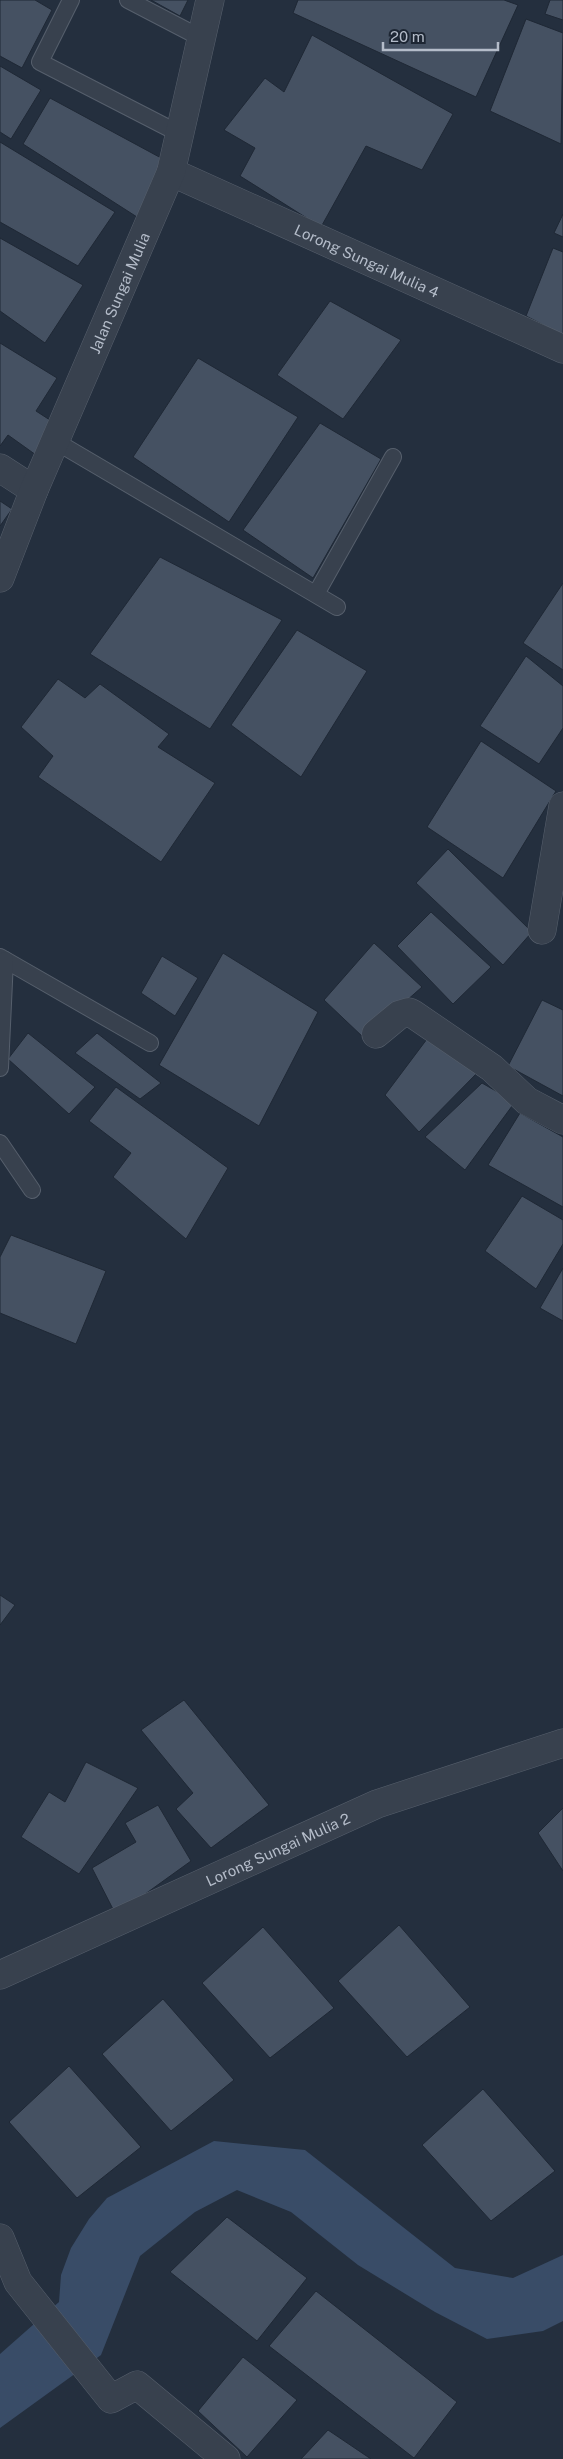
<svg xmlns="http://www.w3.org/2000/svg" width="563" height="2459" font-family="'Public Sans',sans-serif">
  <rect width="100%" height="100%" fill="#242f3e"/>
  <!-- water -->
  <polygon fill="#394c67" points="214,2141 305,2150 455,2268 513,2278 563,2255 563,2321 543,2331 487,2339 435,2312 358,2265 291,2212 237,2190 195,2212 140,2256 101,2355 0,2428 0,2354 59,2302 61,2275 71,2248 89,2219 107,2198"/>
  <!-- building -->
  <g fill="#455162" stroke="#1f2835">
    <polygon points="0,0 35,0 52,10 22,68 0,56"/>
    <polygon points="151,0 188,0 180,16"/>
    <polygon points="298,0 504,0 518,5 476,97 293,13"/>
    <polygon points="550,0 563,0 563,20 545,14"/>
    <polygon points="526,19 563,33 561,144 490,111"/>
    <polygon points="312,35 453,114 422,170 366,146 321,227 240,176 255,148 224,130 265,78 284,92"/>
    <polygon points="0,66 41,90 11,139 0,132"/>
    <polygon points="50,98 163,159 137,217 23,144"/>
    <polygon points="0,142 115,212 78,266 0,222"/>
    <polygon points="563,214 563,237 554,233"/>
    <polygon points="0,238 83,285 45,343 0,311"/>
    <polygon points="553,248 563,252 563,335 526,316"/>
    <polygon points="330,301 401,340 343,419 277,375"/>
    <polygon points="0,343 57,378 36,411 53,422 36,455 8,435 0,446"/>
    <polygon points="198,358 298,417 229,522 133,457"/>
    <polygon points="320,423 381,459 313,578 243,530"/>
    <polygon points="0,501 12,509 0,526"/>
    <polygon points="160,557 282,620 210,729 90,654"/>
    <polygon points="563,583 563,670 523,643"/>
    <polygon points="297,630 367,671 301,777 231,725"/>
    <polygon points="526,656 563,686 563,728 539,764 480,726"/>
    <polygon points="58,679 85,698 100,684 169,734 158,747 215,783 161,862 38,777 53,756 21,727"/>
    <polygon points="481,741 556,791 503,878 427,827"/>
    <polygon points="448,849 532,932 503,965 416,883"/>
    <polygon points="431,912 491,967 453,1004 397,946"/>
    <polygon points="374,943 422,987 364,1038 324,1000"/>
    <polygon points="223,953 318,1012 259,1126 159,1065"/>
    <polygon points="162,956 198,978 175,1016 141,993"/>
    <polygon points="542,1000 563,1010 563,1096 508,1066"/>
    <polygon points="28,1033 95,1087 69,1114 8,1059"/>
    <polygon points="97,1033 161,1083 140,1099 75,1053"/>
    <polygon points="430,1035 479,1071 419,1132 385,1095"/>
    <polygon points="482,1083 515,1102 465,1170 425,1137"/>
    <polygon points="116,1087 228,1168 186,1239 113,1177 131,1153 89,1121"/>
    <polygon points="520,1113 563,1137 563,1207 488,1165"/>
    <polygon points="522,1196 563,1220 563,1244 536,1289 485,1251"/>
    <polygon points="11,1235 106,1271 76,1344 0,1313 0,1257"/>
    <polygon points="563,1268 563,1321 540,1308"/>
    <polygon points="0,1595 15,1605 0,1625"/>
    <polygon points="184,1700 269,1805 211,1848 176,1809 193,1793 141,1730"/>
    <polygon points="86,1762 138,1788 79,1874 21,1837 49,1792 65,1802"/>
    <polygon points="158,1805 191,1861 116,1915 92,1868 136,1842 125,1823"/>
    <polygon points="563,1808 563,1871 538,1833"/>
    <polygon points="399,1925 470,2007 407,2057 338,1981"/>
    <polygon points="263,1927 334,2008 270,2058 202,1983"/>
    <polygon points="163,1999 234,2080 171,2131 102,2054"/>
    <polygon points="69,2066 141,2147 77,2198 9,2122"/>
    <polygon points="483,2089 555,2171 491,2221 422,2145"/>
    <polygon points="227,2217 307,2278 257,2341 170,2272"/>
    <polygon points="316,2291 457,2402 414,2458 269,2346"/>
    <polygon points="243,2357 297,2400 247,2457 198,2411"/>
    <polygon points="328,2430 371,2459 301,2459"/>
  </g>
  <g fill="none" stroke-linecap="round" stroke-linejoin="round">
    <defs>
      <g id="service">
        <polyline points="71,0 40,62 180,134"/>
        <polyline points="128,0 201,38"/>
        <polyline points="55,441 337,607"/>
        <polyline points="316,594 393,457"/>
        <polyline points="0,957 150,1043"/>
        <polyline points="0,1068 5,960"/>
        <polyline points="0,1143 32,1190"/>
      </g>
      <g id="minor">
        <path id="s1" d="M171 172 563 349"/>
        <polyline points="0,468 34,490"/>
        <path id="s2" d="M0 578 34 490 171 172 210 0"/>
        <polyline points="542,930 563,806"/>
        <polyline points="376,1034 399,1015 409,1012 413,1014 492,1068 527,1101 563,1120"/>
        <path id="s3" d="M0 1975 377 1804 563 1743"/>
        <polyline points="0,2238 18,2282 111,2399 137,2385 226,2459"/>
      </g>
    </defs>
    <!-- service casing -->
    <use href="#service" stroke="#565f6c" stroke-width="18"/>
    <!-- minor casing -->
    <use href="#minor" stroke="#565f6c" stroke-width="29"/>
    <!-- service -->
    <use href="#service" stroke="#38414e" stroke-width="16"/>
    <!-- minor -->
    <use href="#minor" stroke="#38414e" stroke-width="28"/>
  </g>
  <g text-anchor="middle" dominant-baseline="central" stroke-width="4" stroke-linejoin="round" paint-order="stroke">
    <!-- street labels -->
    <g font-size="15" fill="#b4bcc9" stroke="#1d2633">
      <text stroke="none"><textPath href="#s1" startOffset="215">Lorong Sungai Mulia 4</textPath></text>
      <text stroke="none"><textPath href="#s2" startOffset="309">Jalan Sungai Mulia</textPath></text>
      <text stroke="none"><textPath href="#s3" startOffset="305">Lorong Sungai Mulia 2</textPath></text>
    </g>
  </g>
  <!-- scale -->
  <path d="M383 42v8h115v-8" fill="none" stroke="#b4bcc9" stroke-width="2.5"/>
  <text x="390" y="42" font-size="15" fill="#b4bcc9" stroke="#1d2633" stroke-width="4" paint-order="stroke">20 m</text>
</svg>
